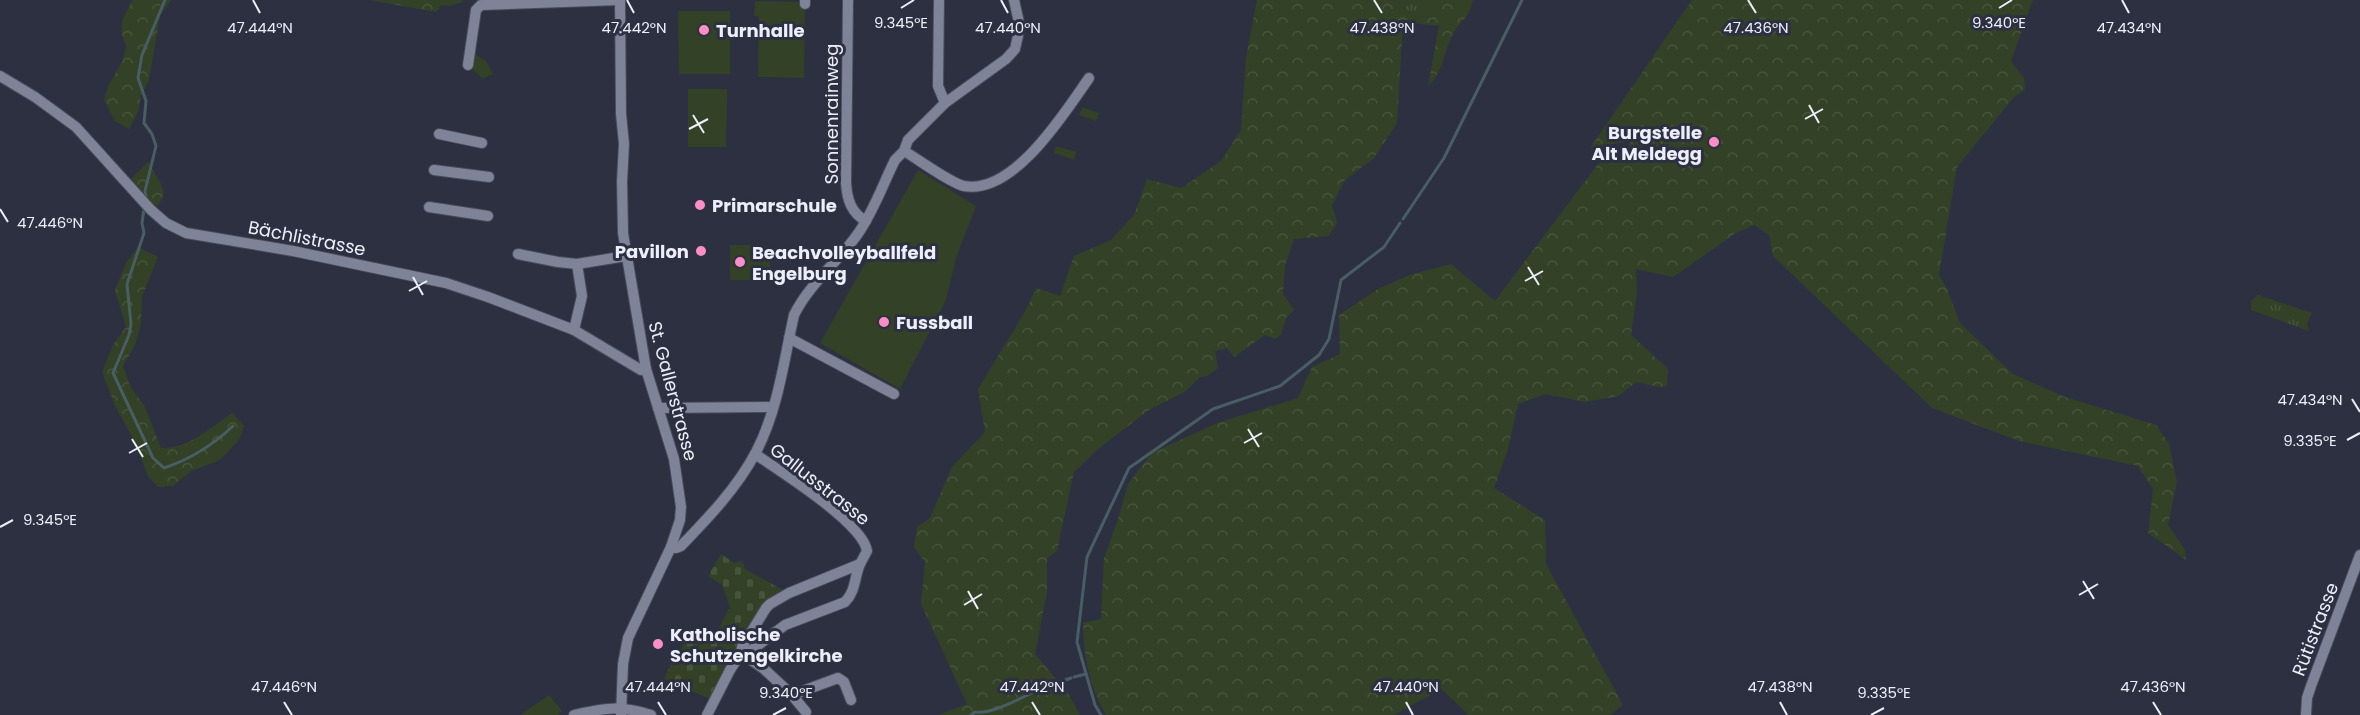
<svg xmlns="http://www.w3.org/2000/svg" width="2360" height="715" font-family="Poppins,sans-serif">
  <defs>
    <pattern id="grass-tufts" width="24" height="20" patternUnits="userSpaceOnUse" patternTransform="scale(1.5)"><rect width="24" height="20" fill="#334126"/><path d="M3 7l-1-3M5 7V3M7 7l1-3M15 17l-1-3M17 17v-4M19 17l1-3" fill="none" stroke="#47543c"/></pattern>
    <pattern id="forest-crowns" width="20" height="18" patternUnits="userSpaceOnUse" patternTransform="scale(1.5)"><rect width="20" height="18" fill="#334126"/><path d="M2 6a3 3 0 1 1 6 0M12 15a3 3 0 1 1 6 0" fill="none" stroke="#47543c"/></pattern>
    <pattern id="cemetery-stones" width="16" height="16" patternUnits="userSpaceOnUse" patternTransform="scale(1.5)"><rect width="16" height="16" fill="#334126"/><path d="M2 7V4a2 2 0 0 1 4 0v3zM10 15v-3a2 2 0 0 1 4 0v3z" fill="#47543c"/></pattern>
  </defs>
  <rect width="100%" height="100%" fill="#2d3041"/>
  <!-- grass -->
  <g fill="url(#grass-tufts)">
    <polygon points="1395,0 1446,0 1433,18 1414,17"/>
    <polygon points="2258,295 2312,313 2307,324 2309,331 2251,310 2251,301"/>
  </g>
  <!-- forest -->
  <g fill="url(#forest-crowns)">
    <polygon points="132,0 171,0 160,16 149,80 141,96 138,112 129,129 115,121 104,100 108,86 123,60 126,46 122,34 122,21"/>
    <polygon points="369,0 462,0 463,2 449,6 441,5 436,12"/>
    <path d="M1257 0H1395L1414 17 1432 18 1446 0H1473C1468 22 1460 19 1452 36 1443 53 1443 73 1428 86L1439 26 1403 22 1397 123 1374 158 1345 180 1332 205 1337 223 1329 236 1294 239 1285 266 1283 294 1294 310 1286 318 1281 335 1275 339 1265 335 1234 357 1227 348 1215 351 1218 368 1207 376 1200 377 1186 391 1149 410 1098 449 1074 472 1057 551 1047 558V592L1035 654 1068 693 1080 715H939L967 704 921 604 925 562 914 547 917 527 930 518 952 467 985 432 978 389 1026 310 1036 288 1060 296 1074 256 1111 240 1134 215 1147 179 1181 188 1221 161 1241 130 1246 57Z"/>
    <path d="M1692 0H2033L2011 61 2024 78 2025 90 2014 97 1957 167 1939 275 1947 289 1960 323 2013 374 2065 397 2156 425 2169 444 2177 482 2168 525 2185 550 2186 560 2148 533 2153 489 2138 466 2019 441 1932 408 1773 256 1769 235 1754 225 1736 233 1673 277 1636 269 1637 293 1631 335 1668 369 1667 386 1658 387 1636 382 1619 396 1585 402 1546 394 1518 404 1508 449 1494 488 1545 520 1546 564 1623 705 1610 715H1469L1441 689 1394 715H1106C1089 684 1084 658 1083 623L1101 619 1104 558 1118 519 1128 484 1152 453 1217 423 1298 398 1312 367 1340 354 1339 315 1378 289 1409 275 1451 264 1495 301 1598 164 1627 155 1630 141 1590 148Z"/>
    <polygon points="148,162 161,184 164,195 156,208 131,179"/>
    <path d="M138 247 158 257 142 296 141 323 135 345 123 366 130 386 145 407 161 448C188 449 210 428 232 413L244 426 239 440 220 460 191 471 173 486 158 487 148 476 134 440 115 406 102 372 113 345 126 327 115 290 126 263Z"/>
  </g>
  <!-- cemetery -->
  <polygon fill="url(#cemetery-stones)" points="721,554 734,563 740,561 744,564 745,569 788,593 769,609 712,700 664,679 675,655 677,655 687,638 683,635 687,627 712,641 730,607 722,585 708,576"/>
  <!-- park -->
  <g fill="#334126">
    <polygon points="755,1 805,2 804,78 758,77 759,16 754,16"/>
    <polygon points="678,11 730,11 730,74 679,74"/>
    <polygon points="475,54 486,61 493,74 483,79 471,68 474,64 473,58"/>
    <polygon points="688,89 727,89 726,147 688,147"/>
    <polygon points="1082,107 1099,113 1096,121 1079,115"/>
    <polygon points="1056,146 1076,152 1074,160 1054,153"/>
    <polygon points="918,170 976,206 956,258 946,300 900,389 820,343"/>
    <polygon points="730,245 751,245 751,258 752,246 770,246 770,280 730,280"/>
    <polygon points="549,695 562,711 557,715 520,715"/>
  </g>
  <g fill="none" stroke-linecap="round" stroke-linejoin="round">
    <!-- stream -->
    <g stroke="#475e64" stroke-width="3">
      <polyline points="146,198 145,191 156,146 152,134 144,123 146,101 138,78 142,55 165,0"/>
      <path d="M144 209 142 223 144 233 127 284 131 324 129 335 113 373 153 458 164 468C191 459 212 446 233 426"/>
      <polyline points="1403,219 1444,158 1522,0"/>
      <polyline points="1074,677 1086,674"/>
      <path d="M971 715 975 712C992 715 1024 696 1040 689 1050 684 1061 682 1071 678"/>
      <polyline points="1101,715 1095,705 1077,642 1087,557 1129,468 1213,409 1280,386 1319,355 1329,339 1341,280 1384,247 1400,223"/>
    </g>
    <defs>
      <g id="minor">
        <polyline points="620,0 621,114 624,144 622,181 623,233 646,369 674,459 681,507 680,520 671,547 628,638 623,664 621,715"/>
        <polyline points="805,0 805,4"/>
        <path d="M848 0 846 183C847 199 851 213 866 221"/>
        <polyline points="939,0 938,86 945,103"/>
        <polyline points="468,65 476,10 481,5 619,0"/>
        <polyline points="0,76 35,97 76,127 151,210 166,223 186,233 293,251 446,283 488,297 574,330 641,370 646,369"/>
        <polyline points="439,134 482,143"/>
        <path d="M904 151C918 159 950 183 964 186 1014 195 1065 112 1089 78"/>
        <polyline points="434,170 489,177"/>
        <polyline points="429,207 488,216"/>
        <polyline points="518,254 558,262 577,264 626,256"/>
        <polyline points="574,330 582,296 577,264"/>
        <polyline points="789,338 894,394"/>
        <polyline points="658,408 772,407"/>
        <path d="M671 547 676 548 681 546C709 517 737 488 756 452 778 410 784 360 794 315 810 283 837 263 857 235 873 213 883 184 895 160L904 151 908 140 945 103 1006 59 1015 49 1020 27 1014 0"/>
        <path d="M741 653 749 652 785 625 845 602C856 591 854 578 860 564"/>
        <polyline points="741,653 764,669 792,695 838,678 844,682 851,700"/>
        <polyline points="792,695 806,712"/>
        <path d="M574 715C604 708 620 705 651 715"/>
        <path d="M707 715 730 670 741 653 742 647 766 608 770 604 789 593 860 564 867 551C863 523 780 471 755 454"/>
        <polyline points="2306,715 2307,698 2311,686 2360,555"/>
      </g>
    </defs>
    <!-- minor casing -->
    <use href="#minor" stroke="#494b5a" stroke-width="12"/>
    <!-- minor -->
    <use href="#minor" stroke="#7f8397" stroke-width="10"/>
  </g>
  <!-- ticks -->
  <path fill="none" stroke="#eceefa" stroke-width="2" d="M253 0 260 13M627 0 634 13M1001 0 1008 13M1374 0 1382 13M1748 0 1756 13M2122 0 2129 13M901 8 914 0M1999 8 2012 0M1809 105 1819 123M693 115 704 133M1805 119 1823 109M689 129 708 119M0 209 8 222M1528 267 1539 285M413 277 423 295M1525 281 1543 271M409 291 427 281M2352 399 2360 412M1248 429 1259 447M132 439 143 457M2347 440 2360 433M1244 443 1262 433M129 453 147 443M0 527 13 520M2083 581 2094 599M968 591 978 609M2079 595 2098 584M964 605 982 594M284 702 292 715M658 702 666 715M1032 702 1040 715M1406 702 1413 715M1780 702 1787 715M2153 702 2161 715M773 715 786 708M1871 715 1884 708"/>
  <!-- markers -->
  <g fill="#fa8fc7" stroke="#2d3041" stroke-width="2">
    <circle cx="704" cy="30" r="6"/>
    <circle cx="1714" cy="142" r="6"/>
    <circle cx="700" cy="205" r="6"/>
    <circle cx="701" cy="251" r="6"/>
    <circle cx="740" cy="262" r="6"/>
    <circle cx="884" cy="322" r="6"/>
    <circle cx="658" cy="644" r="6"/>
  </g>
  <g text-anchor="middle" dominant-baseline="central" stroke-width="6" stroke-linejoin="round" paint-order="stroke">
    <!-- poi labels -->
    <g font-size="18" font-weight="bold" fill="#eceefa" stroke="#2d3041" text-anchor="start">
      <text x="716" y="30">Turnhalle</text>
      <text x="1702" y="132" text-anchor="end">Burgstelle<tspan x="1702" dy="21">Alt Meldegg</tspan></text>
      <text x="712" y="205">Primarschule</text>
      <text x="689" y="251" text-anchor="end">Pavillon</text>
      <text x="752" y="252">Beachvolleyballfeld<tspan x="752" dy="21">Engelburg</tspan></text>
      <text x="896" y="322">Fussball</text>
      <text x="670" y="634">Katholische<tspan x="670" dy="21">Schutzengelkirche</tspan></text>
    </g>
    <!-- street labels -->
    <g font-size="18" fill="#eceefa" stroke="#2d3041">
      <text transform="translate(831 114) rotate(-90)">Sonnenrainweg</text>
      <text transform="translate(307 238) rotate(11)">Bächlistrasse</text>
      <text transform="translate(673 391) rotate(75)">St. Gallerstrasse</text>
      <text transform="translate(820 484) rotate(38)">Gallusstrasse</text>
      <text transform="translate(2315 629) rotate(-69)">Rütistrasse</text>
    </g>
  </g>
  <g font-size="15" text-anchor="middle" fill="#eceefa" stroke="#2d3041" stroke-width="6" stroke-linejoin="round" paint-order="stroke">
    <text x="901" y="28">9.345°E</text>
    <text x="1999" y="28">9.340°E</text>
    <text x="260" y="33">47.444°N</text>
    <text x="634" y="33">47.442°N</text>
    <text x="1008" y="33">47.440°N</text>
    <text x="1382" y="33">47.438°N</text>
    <text x="1756" y="33">47.436°N</text>
    <text x="2129" y="33">47.434°N</text>
    <text x="50" y="228">47.446°N</text>
    <text x="2310" y="405">47.434°N</text>
    <text x="2310" y="446">9.335°E</text>
    <text x="50" y="525">9.345°E</text>
    <text x="284" y="692">47.446°N</text>
    <text x="658" y="692">47.444°N</text>
    <text x="1032" y="692">47.442°N</text>
    <text x="1406" y="692">47.440°N</text>
    <text x="1780" y="692">47.438°N</text>
    <text x="2153" y="692">47.436°N</text>
    <text x="786" y="698">9.340°E</text>
    <text x="1884" y="698">9.335°E</text>
  </g>
</svg>
